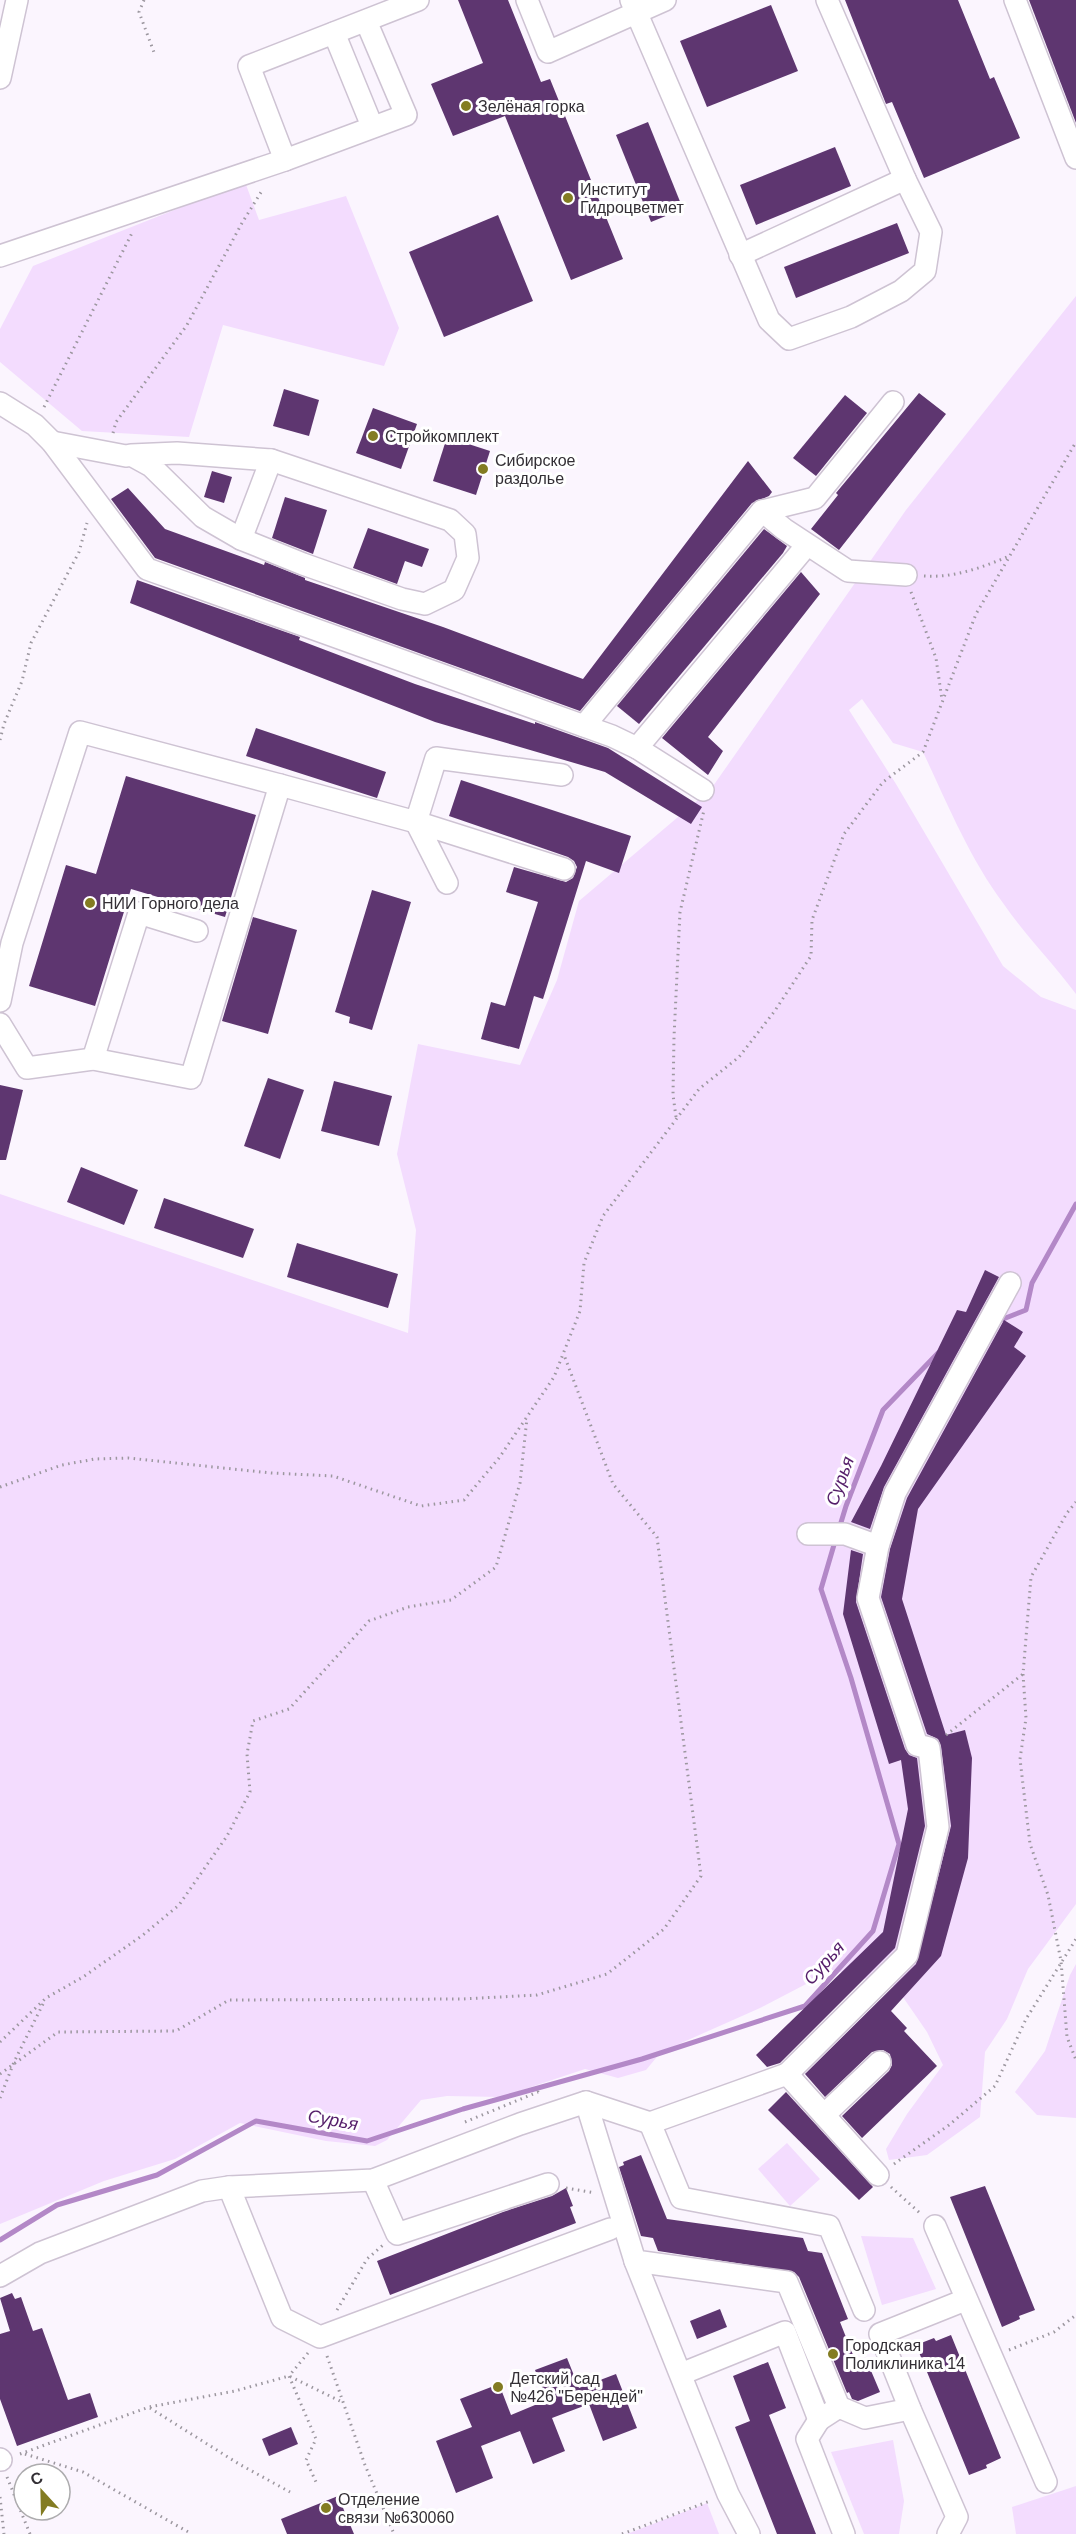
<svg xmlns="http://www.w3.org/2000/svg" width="1076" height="2534" font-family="Arial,sans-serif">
  <rect width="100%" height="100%" fill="#fbf5fe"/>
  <!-- green -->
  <g fill="#f3dcfe">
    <polygon points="245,182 259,220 346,196 399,328 384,366 223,325 189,437 82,431 0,362 0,329 33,266"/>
    <path d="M1076 296V994C1053 963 1025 935 1003 903 969 857 947 803 923 752L893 743 862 699 849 710 896 784 1003 966 1041 997 1076 1010V1904L1028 1969 1007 2019 985 2052 980 2117 927 2155 889 2160 886 2149 907 2114 943 2065 927 2032 896 1987 833 1970 760 2008 661 2052 646 2070 618 2078 585 2069 501 2097 447 2096 421 2100 387 2140 375 2146 326 2141 240 2123 175 2159 104 2181 0 2224V1194L408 1333 416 1230 397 1154 418 1044 520 1065 557 980 579 901 711 789 906 510Z"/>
    <polygon points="1076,1964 1076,2118 1037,2115 1015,2092 1045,2051 1070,1975"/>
    <polygon points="787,2143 820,2179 790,2206 758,2169"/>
    <polygon points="861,2236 913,2238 936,2289 882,2305"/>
    <polygon points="893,2440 904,2501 899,2534 864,2534 831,2452"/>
    <polygon points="1076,2486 1076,2534 1016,2534 1012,2507"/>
    <polygon points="707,2503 719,2534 627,2534"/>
  </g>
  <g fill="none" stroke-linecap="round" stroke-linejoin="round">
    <!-- stream -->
    <g stroke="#b388c7" stroke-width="5">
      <polyline points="998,1321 1026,1310 1032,1283 1076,1204"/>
      <polyline points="839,1529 846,1506 883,1410 938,1353"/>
      <polyline points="0,2240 57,2205 157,2175 256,2121 367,2141 463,2109 642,2059 805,2006 873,1931 899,1844 851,1678 821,1589 836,1538"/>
    </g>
  </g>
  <!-- building -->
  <g fill="#5e3670">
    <polygon points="458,0 508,0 541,82 550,79 623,259 571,280 505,116 453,136 431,84 483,63"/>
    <polygon points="845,0 958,0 990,79 994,77 1020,138 924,178 892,102 886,104"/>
    <polygon points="1029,0 1076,0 1076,123"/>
    <polygon points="771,5 798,71 707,107 680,41"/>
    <polygon points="648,122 683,209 651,222 616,135"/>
    <polygon points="835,147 851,186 756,225 740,185"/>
    <polygon points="498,215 533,301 444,337 409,252"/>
    <polygon points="897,223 909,253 796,298 784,267"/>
    <polygon points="284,389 319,400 309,436 273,426"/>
    <polygon points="919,393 946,414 839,550 811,529 838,495 836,493"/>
    <polygon points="845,395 867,413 816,476 793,458"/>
    <polygon points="373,408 417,424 401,469 356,453"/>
    <polygon points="447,437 490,451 476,495 433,481"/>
    <polygon points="748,461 772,492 769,496 752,503 580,711 155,558 111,499 128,488 165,529 264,565 265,562 305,578 305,580 443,627 583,679"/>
    <polygon points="212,471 232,477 224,503 204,497"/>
    <polygon points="285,497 327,510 313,554 272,538"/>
    <polygon points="368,528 429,549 422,567 405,561 397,584 353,568"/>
    <polygon points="764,529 787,546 783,553 639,724 617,706"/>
    <polygon points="801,572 820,594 708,737 723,751 708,775 662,738"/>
    <polygon points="137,580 300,637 299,640 415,684 535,724 535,722 608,748 702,807 691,824 605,772 435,722 130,603"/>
    <polygon points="256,728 386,772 377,798 246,756"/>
    <polygon points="126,776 256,815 225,917 131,889 95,1006 29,986 66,865 96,874"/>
    <polygon points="461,780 631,836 619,873 586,861 543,999 534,996 519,1049 481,1039 491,1002 505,1006 538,902 506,892 514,867 566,882 573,878 577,867 574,861 568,857 449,816"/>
    <polygon points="372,890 411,902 372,1030 349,1023 350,1017 335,1012"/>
    <polygon points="253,917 297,930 268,1034 222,1021"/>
    <polygon points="268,1078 304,1090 280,1159 244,1146"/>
    <polygon points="334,1081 392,1096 379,1146 321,1131"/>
    <polygon points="0,1085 23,1090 6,1160 0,1160"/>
    <polygon points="81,1167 138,1190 124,1225 67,1202"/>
    <polygon points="164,1198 254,1229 243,1258 154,1228"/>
    <polygon points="297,1243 398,1274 388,1308 287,1277"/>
    <polygon points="985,1270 999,1277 884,1487 870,1529 851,1522 881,1466 957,1310 966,1312"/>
    <polygon points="1004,1320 1023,1332 1014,1347 1026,1356 918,1509 902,1599 946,1735 965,1730 972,1758 968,1858 941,1956 891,2011 907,2028 904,2031 937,2066 862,2138 842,2116 889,2071 892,2065 890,2054 883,2050 872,2052 825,2097 805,2074 916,1964 951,1826 941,1746 938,1739 927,1734 881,1597 890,1549 907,1498"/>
    <polygon points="851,1550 863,1554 856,1602 905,1749 909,1755 917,1758 925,1826 895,1948 780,2063 767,2067 756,2055 883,1932 908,1809 901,1760 889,1764 843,1614"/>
    <polygon points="786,2092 873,2187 859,2200 768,2110"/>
    <polygon points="641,2155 667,2219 803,2238 808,2251 822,2253 848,2319 840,2322 859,2370 869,2366 880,2392 858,2401 852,2399 849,2392 847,2393 799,2277 794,2272 658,2251 653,2238 641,2236 619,2167 624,2165 623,2162"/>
    <polygon points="985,2186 1035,2310 1019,2316 1020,2319 1002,2327 950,2197"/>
    <polygon points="566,2188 573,2206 570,2207 576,2223 390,2295 377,2261 503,2212 552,2196"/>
    <polygon points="12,2293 15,2299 21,2297 33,2331 42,2328 68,2400 90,2393 98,2417 17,2446 0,2399 0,2334 10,2331 0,2298"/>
    <polygon points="720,2309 727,2327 697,2339 690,2321"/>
    <polygon points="951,2335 1001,2458 986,2465 987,2468 969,2475 916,2345 934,2338 936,2341"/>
    <polygon points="567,2358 579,2388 616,2374 637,2428 603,2441 589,2404 552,2418 565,2451 533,2464 520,2431 481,2446 493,2478 456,2493 436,2441 472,2427 460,2399 499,2384 511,2415 547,2400 535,2370"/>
    <polygon points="768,2362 786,2408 769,2415 816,2534 777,2534 735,2427 750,2421 733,2376"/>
    <polygon points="291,2427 298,2444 269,2456 262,2439"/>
    <polygon points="338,2496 354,2534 287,2534 281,2519"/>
  </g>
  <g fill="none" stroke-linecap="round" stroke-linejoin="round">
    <defs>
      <g id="minor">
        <polyline points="527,0 548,52 665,0"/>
        <polyline points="631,0 769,320 789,339 851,317 901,291 925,271 931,232 905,179 827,0"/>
        <polyline points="1015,0 1076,158"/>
        <polyline points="334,33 372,126"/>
        <polyline points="0,78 17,0"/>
        <polyline points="285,160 406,115 366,21"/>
        <polyline points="740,255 905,179"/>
        <polyline points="0,256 285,160 249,66 418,0"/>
        <polyline points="0,403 35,425 52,442 147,569 612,736 637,748 807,545"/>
        <polyline points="52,442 126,456 131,455 177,453 271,460 450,520 465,534 468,558 454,590 425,604 402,599 303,564 241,539 203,517 151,466 131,455"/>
        <polyline points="762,511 784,529 848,571 906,575"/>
        <polyline points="241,539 271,460"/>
        <polyline points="584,726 762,511 815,498 893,402"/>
        <polyline points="637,748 703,790"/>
        <polyline points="280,785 416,822 436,758 562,775"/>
        <polyline points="447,883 416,822 564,869"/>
        <polyline points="0,1001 12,943 80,732 280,785 191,1078 93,1059 27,1068 0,1024"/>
        <polyline points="93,1059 139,913 197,931"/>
        <polyline points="808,1534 845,1534 878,1546"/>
        <polyline points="787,2074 907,1955 938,1827 929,1748 917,1745 868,1598 878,1546 895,1493 1010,1283"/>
        <polyline points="586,2102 635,2261 787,2282 839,2407 865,2418 910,2409"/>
        <polyline points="824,2115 880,2062"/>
        <polyline points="650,2123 681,2198 829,2226 864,2310"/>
        <polyline points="373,2180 397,2234 548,2184"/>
        <polyline points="229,2187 282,2318 320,2337 610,2229"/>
        <polyline points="935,2226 1046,2482"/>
        <polyline points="635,2261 728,2494 749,2534"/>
        <polyline points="0,2276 40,2253 202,2191 229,2187 373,2180 520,2124 586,2102 650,2123 787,2074 878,2175"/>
        <polyline points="681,2374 785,2332 819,2420 839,2407"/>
        <polyline points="819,2420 807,2439 844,2534"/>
        <polyline points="0,2459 1,2460"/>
        <polyline points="948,2534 957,2517 910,2409 880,2334 965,2300"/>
      </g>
    </defs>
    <!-- minor casing -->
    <use href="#minor" stroke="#cec3d3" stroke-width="24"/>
    <!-- path -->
    <g stroke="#9c979f" stroke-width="3" stroke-dasharray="1.5 4.5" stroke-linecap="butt">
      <polyline points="144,0 139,12 155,55"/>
      <polyline points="44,407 132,233"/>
      <polyline points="113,433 116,422 187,325 242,223 263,189"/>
      <path d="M924 576C953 578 981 568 1007 557"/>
      <polyline points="911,592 936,658 942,700"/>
      <polyline points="0,740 4,724 22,681 31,643 79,552 87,523"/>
      <polyline points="676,1117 673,1095 674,1037 680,912 704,810"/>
      <polyline points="0,1487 62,1465 95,1459 128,1458 271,1473 333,1476 421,1506 464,1500 499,1458 554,1377 580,1311 584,1263 603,1216 699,1089 739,1057 774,1012 811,956 812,920 844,834 883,782 923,752 976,614 1076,442"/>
      <polyline points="1023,1674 1026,1718 1020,1759 1030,1844 1048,1895 1061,1961 1067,2037 1076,2060"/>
      <polyline points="946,1735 1023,1674 1031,1577 1067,1513 1076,1502"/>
      <polyline points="0,2042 46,1998 83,1977 143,1935 179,1905 227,1836 250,1792 247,1754 253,1721 289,1709 369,1621 408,1607 451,1600 496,1567 520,1483 527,1418"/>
      <polyline points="0,2074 58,2032 176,2031 229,2000 462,1999 537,1995 607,1974 664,1929 701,1876 657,1537 613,1484 564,1355"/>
      <polyline points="0,2098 14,2062 44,2002"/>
      <polyline points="465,2122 538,2092 541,2096"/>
      <polyline points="894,2164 949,2125 995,2086 1026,2019 1076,1939"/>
      <polyline points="891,2187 920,2213"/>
      <polyline points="566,2188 595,2193"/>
      <polyline points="337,2310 367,2259 383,2245"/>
      <polyline points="1009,2350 1054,2332 1076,2315"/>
      <polyline points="308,2353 289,2376 316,2439 306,2460 316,2482"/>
      <polyline points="327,2356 365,2465 394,2534"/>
      <polyline points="150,2408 239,2464 290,2492"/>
      <polyline points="20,2454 149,2407 235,2391 289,2376 342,2402"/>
      <polyline points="25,2454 83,2472 190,2533"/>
      <polyline points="7,2477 30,2534"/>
      <polyline points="0,2497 4,2534"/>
      <polyline points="622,2534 710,2501"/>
    </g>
    <!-- minor -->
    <use href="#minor" stroke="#fff" stroke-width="21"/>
  </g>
  <!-- markers -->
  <g fill="#837c22" stroke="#fff" stroke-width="2">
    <circle cx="466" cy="106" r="6"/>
    <circle cx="568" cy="198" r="6"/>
    <circle cx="373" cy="436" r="6"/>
    <circle cx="483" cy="469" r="6"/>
    <circle cx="90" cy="903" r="6"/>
    <circle cx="833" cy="2354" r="6"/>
    <circle cx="498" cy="2387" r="6"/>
    <circle cx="326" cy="2508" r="6"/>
  </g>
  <g text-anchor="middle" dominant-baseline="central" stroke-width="6" stroke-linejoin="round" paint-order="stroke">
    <!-- poi labels -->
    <g font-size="16" fill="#332f35" stroke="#fff" text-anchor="start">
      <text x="478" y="106">Зелёная горка</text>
      <text x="580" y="189">Институт<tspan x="580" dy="18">Гидроцветмет</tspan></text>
      <text x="385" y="436">Стройкомплект</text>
      <text x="495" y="460">Сибирское<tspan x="495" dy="18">раздолье</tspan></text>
      <text x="102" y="903">НИИ Горного дела</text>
      <text x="845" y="2345">Городская<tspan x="845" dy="18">Поликлиника 14</tspan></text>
      <text x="510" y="2378">Детский сад<tspan x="510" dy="18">№426 "Берендей"</tspan></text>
      <text x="338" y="2499">Отделение<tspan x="338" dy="18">связи №630060</tspan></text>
    </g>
    <!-- water labels -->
    <g font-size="18" font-style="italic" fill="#551e6a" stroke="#fff">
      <text transform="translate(840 1481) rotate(-70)">Сурья</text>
      <text transform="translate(824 1963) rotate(-48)">Сурья</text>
      <text transform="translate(333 2120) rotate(10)">Сурья</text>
    </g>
  </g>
  <!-- north arrow -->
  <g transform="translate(42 2492) rotate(338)"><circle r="28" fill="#ffffff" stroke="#adacae" stroke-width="1.5"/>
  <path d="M0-4.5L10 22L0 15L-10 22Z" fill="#837c22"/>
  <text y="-9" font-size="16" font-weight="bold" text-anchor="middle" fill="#332f35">С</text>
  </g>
</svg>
